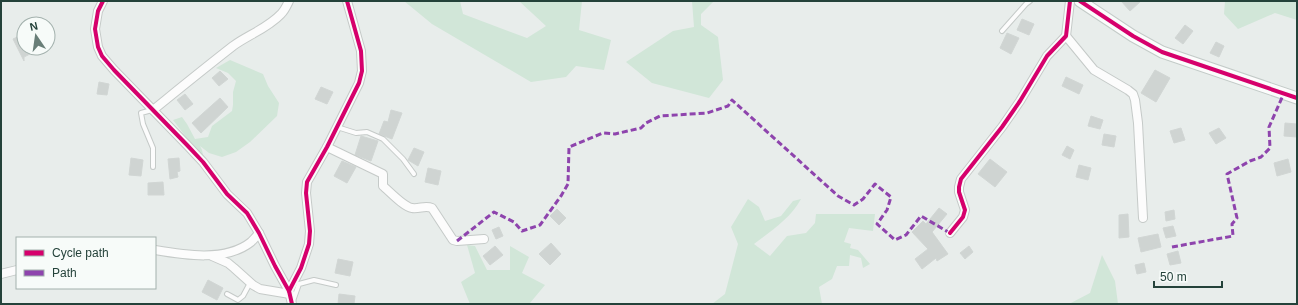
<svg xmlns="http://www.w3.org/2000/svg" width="1298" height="305" font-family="Arial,sans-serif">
  <rect width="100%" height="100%" fill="#e8edeb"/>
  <!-- green -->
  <g fill="#d1e6d8">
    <polygon points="404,1 460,1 463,14 527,38 546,26 519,1 582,1 579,30 611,40 604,70 576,66 566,77 531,82 432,24"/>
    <polygon points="692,1 714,1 701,14 701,25 718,37 723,80 709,98 652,83 626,62 673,31 694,27"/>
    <polygon points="1225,1 1297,1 1297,20 1275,13 1238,29 1224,14"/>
    <polygon points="230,60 263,74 268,86 279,103 277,116 250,142 236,152 222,157 209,153 200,146 202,150 203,155 196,150 173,120 182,117 187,124 195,139 208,137 212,126 232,111 233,105 233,92 236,81 228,73 216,68"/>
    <path d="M748 199 759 207 765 221 781 216 793 201 801 199C791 218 771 231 754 244L770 256 787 236 806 233 815 223 816 214H875L873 231 849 228 844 242 851 244 850 248 858 250 870 264 863 268 861 258 850 255 849 266H837L832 279 819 287 822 304H712L725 294 738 244 731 227Z"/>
    <polygon points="467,245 475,246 487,270 510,270 510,246 529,257 522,273 545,285 530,303 532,304 470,304 461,282 475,273"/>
    <polygon points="1102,255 1115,281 1118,304 1069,304 1090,293"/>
  </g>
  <!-- building -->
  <g fill="#cfd4d2" stroke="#d1d6d4">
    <polygon points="1121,1 1141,1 1130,11"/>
    <polygon points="1022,19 1034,24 1029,35 1017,30"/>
    <polygon points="1185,25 1193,31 1183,44 1175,38"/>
    <polygon points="1007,33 1019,38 1011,54 1000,48"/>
    <polygon points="24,34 24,48 42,48 24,57 24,61 13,39"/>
    <polygon points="1216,42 1224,46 1219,57 1210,53"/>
    <polygon points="1155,70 1170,78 1156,102 1141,93"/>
    <polygon points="220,71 228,79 219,86 212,78"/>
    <polygon points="1066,77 1083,85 1079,94 1062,86"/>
    <polygon points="99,82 109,84 107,95 97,94"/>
    <polygon points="321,87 333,92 327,104 315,99"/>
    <polygon points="185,94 193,104 185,110 177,100"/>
    <polygon points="220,98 228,107 201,133 192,123"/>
    <polygon points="391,110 402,113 392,139 379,134 384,121 388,122"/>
    <polygon points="1091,116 1103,120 1100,129 1088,126"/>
    <polygon points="1285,123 1297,124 1297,137 1284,136"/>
    <polygon points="1181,128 1185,140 1174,143 1170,131"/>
    <polygon points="1219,128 1226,138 1216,144 1209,133"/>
    <polygon points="1104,134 1116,136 1114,147 1102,145"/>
    <polygon points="361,136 378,141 371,161 355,155"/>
    <polygon points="1067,146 1074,150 1070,159 1062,155"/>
    <polygon points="414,148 424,152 418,166 408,160"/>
    <polygon points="131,158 143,160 141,176 129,175"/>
    <polygon points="179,158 180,171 177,172 178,177 170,179 168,159"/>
    <polygon points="990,159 1007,172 995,187 978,174"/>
    <polygon points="1288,159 1291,172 1277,176 1274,163"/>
    <polygon points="342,161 356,167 347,183 334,176"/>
    <polygon points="1079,165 1091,168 1088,180 1076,177"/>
    <polygon points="428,168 441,171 438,185 425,182"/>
    <polygon points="163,182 164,195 148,195 148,183"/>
    <polygon points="939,208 947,214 932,232 948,254 937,261 936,258 922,269 915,259 928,249 912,232 923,221 926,224"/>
    <polygon points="557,209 566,218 559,225 550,216"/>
    <polygon points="1174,210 1175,219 1166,221 1165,212"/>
    <polygon points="1128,214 1129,237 1119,238 1119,215"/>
    <polygon points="1173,226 1176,236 1166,238 1163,228"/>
    <polygon points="499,227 503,236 496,239 492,230"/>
    <polygon points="1158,234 1161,247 1141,252 1138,238"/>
    <polygon points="551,243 561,254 550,265 539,254"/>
    <polygon points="495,246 503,255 490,265 483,256"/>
    <polygon points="969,246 973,252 965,259 960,253"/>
    <polygon points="1178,251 1181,263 1170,265 1167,254"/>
    <polygon points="338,259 353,262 350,276 335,273"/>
    <polygon points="1144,263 1146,272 1137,274 1135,265"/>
    <polygon points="208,280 223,288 217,300 202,292"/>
    <polygon points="339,294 355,296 354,304 338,304"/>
  </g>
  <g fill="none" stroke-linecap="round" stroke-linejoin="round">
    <defs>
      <g id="lane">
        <polyline points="1002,31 1026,4 1030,1"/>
        <polyline points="152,110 141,113 143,124 153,148 153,167"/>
        <polyline points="337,127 356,133 367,132 383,139 403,159 414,174"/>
        <polyline points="227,294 238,300 243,296 250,283"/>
        <polyline points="293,301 299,284 314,280 336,285"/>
      </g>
      <g id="street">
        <polyline points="103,1 98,11 95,29 98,47 102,56 114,70 187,145 203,162 227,194 247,213 259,233 275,266 289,291 292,304"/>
        <polyline points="1066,36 1094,70 1128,90 1133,94 1135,100 1138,123 1143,218"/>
        <path d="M153 110C179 89 206 67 233 46 248 35 268 28 281 14 285 10 287 5 289 1"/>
        <path d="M327 147 383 174V186C390 192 404 207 412 208 420 209 425 205 432 208L453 240 457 241 484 239"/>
        <polyline points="950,233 963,217 965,210 959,192 959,187 961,179 1002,127 1020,101 1047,56 1066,36 1070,1"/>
        <path d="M155 250C184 255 226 262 251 242 254 239 257 236 259 233"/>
        <polyline points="212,256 228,263 234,268 253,285 260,289 290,294"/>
        <polyline points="1,274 17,270"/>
        <polyline points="289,291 301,268 309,244 310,231 306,193 307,182 327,147 359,83 362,71 361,51 347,1"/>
      </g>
      <polyline id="secondary" points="1080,1 1133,36 1162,52 1297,98"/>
    </defs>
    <!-- lane casing -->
    <use href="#lane" stroke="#c5cac8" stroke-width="6"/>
    <!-- street casing -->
    <use href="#street" stroke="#c5cac8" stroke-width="10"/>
    <!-- secondary casing -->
    <use href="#secondary" stroke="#c3cbc8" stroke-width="13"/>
    <!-- lane -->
    <use href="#lane" stroke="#fcfcfc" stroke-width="4"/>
    <!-- street -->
    <use href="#street" stroke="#fcfcfc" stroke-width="8"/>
    <!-- secondary -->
    <use href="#secondary" stroke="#fcfcfc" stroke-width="11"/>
    <!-- quiet -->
    <g stroke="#8e44ad" stroke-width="3" stroke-dasharray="6 3" stroke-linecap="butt">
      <polyline points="457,241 494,212 514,222 522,231 540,225 561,196 568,184 569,147 603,133 615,134 641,128 646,123 660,116 707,113 728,106 732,100 838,196 854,205 863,199 875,184 891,197 887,210 877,224 895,240 906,235 921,216 950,233"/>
      <polyline points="1172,247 1233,236 1232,224 1237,218 1227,174 1250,161 1261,157 1270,148 1269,127 1284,93"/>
    </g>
    <defs>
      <g id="cycleway">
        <polyline points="103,1 98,11 95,29 98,47 102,56 114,70 187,145 203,162 227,194 247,213 259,233 275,266 289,291 292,304"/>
        <polyline points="1080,1 1133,36 1162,52 1297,98"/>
        <polyline points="950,233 963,217 965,210 959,192 959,187 961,179 1002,127 1020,101 1047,56 1066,36 1070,1"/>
        <polyline points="289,291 301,268 309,244 310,231 306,193 307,182 327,147 359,83 362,71 361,51 347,1"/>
      </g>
    </defs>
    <!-- cycleway casing -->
    <use href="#cycleway" stroke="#f7fbf9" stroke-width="6"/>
    <!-- cycleway -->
    <use href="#cycleway" stroke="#d6006c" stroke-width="4"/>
  </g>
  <!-- border -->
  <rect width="1298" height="305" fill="none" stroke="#24423a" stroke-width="4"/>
  <!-- legend -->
  <rect x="16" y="237" width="140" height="52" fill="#f7fbf9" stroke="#a3b1ad"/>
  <rect x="24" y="250" width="20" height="6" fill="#d6006c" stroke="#a3b1ad"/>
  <text x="52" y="257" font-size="12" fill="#24423a">Cycle path</text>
  <rect x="24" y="270" width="20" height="6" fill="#8e44ad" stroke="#a3b1ad"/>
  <text x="52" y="277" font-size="12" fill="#24423a">Path</text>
  <!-- north arrow -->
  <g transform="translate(36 36) rotate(347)"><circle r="19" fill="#f7fbf9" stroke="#a3b1ad"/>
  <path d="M0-3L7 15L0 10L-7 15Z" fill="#697e78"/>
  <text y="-6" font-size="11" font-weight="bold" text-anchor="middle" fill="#24423a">N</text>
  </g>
  <!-- scale -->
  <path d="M1154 281v6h68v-6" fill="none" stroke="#24423a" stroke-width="2"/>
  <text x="1160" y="281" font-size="12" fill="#24423a" stroke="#f7fbf9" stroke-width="3" paint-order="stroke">50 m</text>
</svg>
